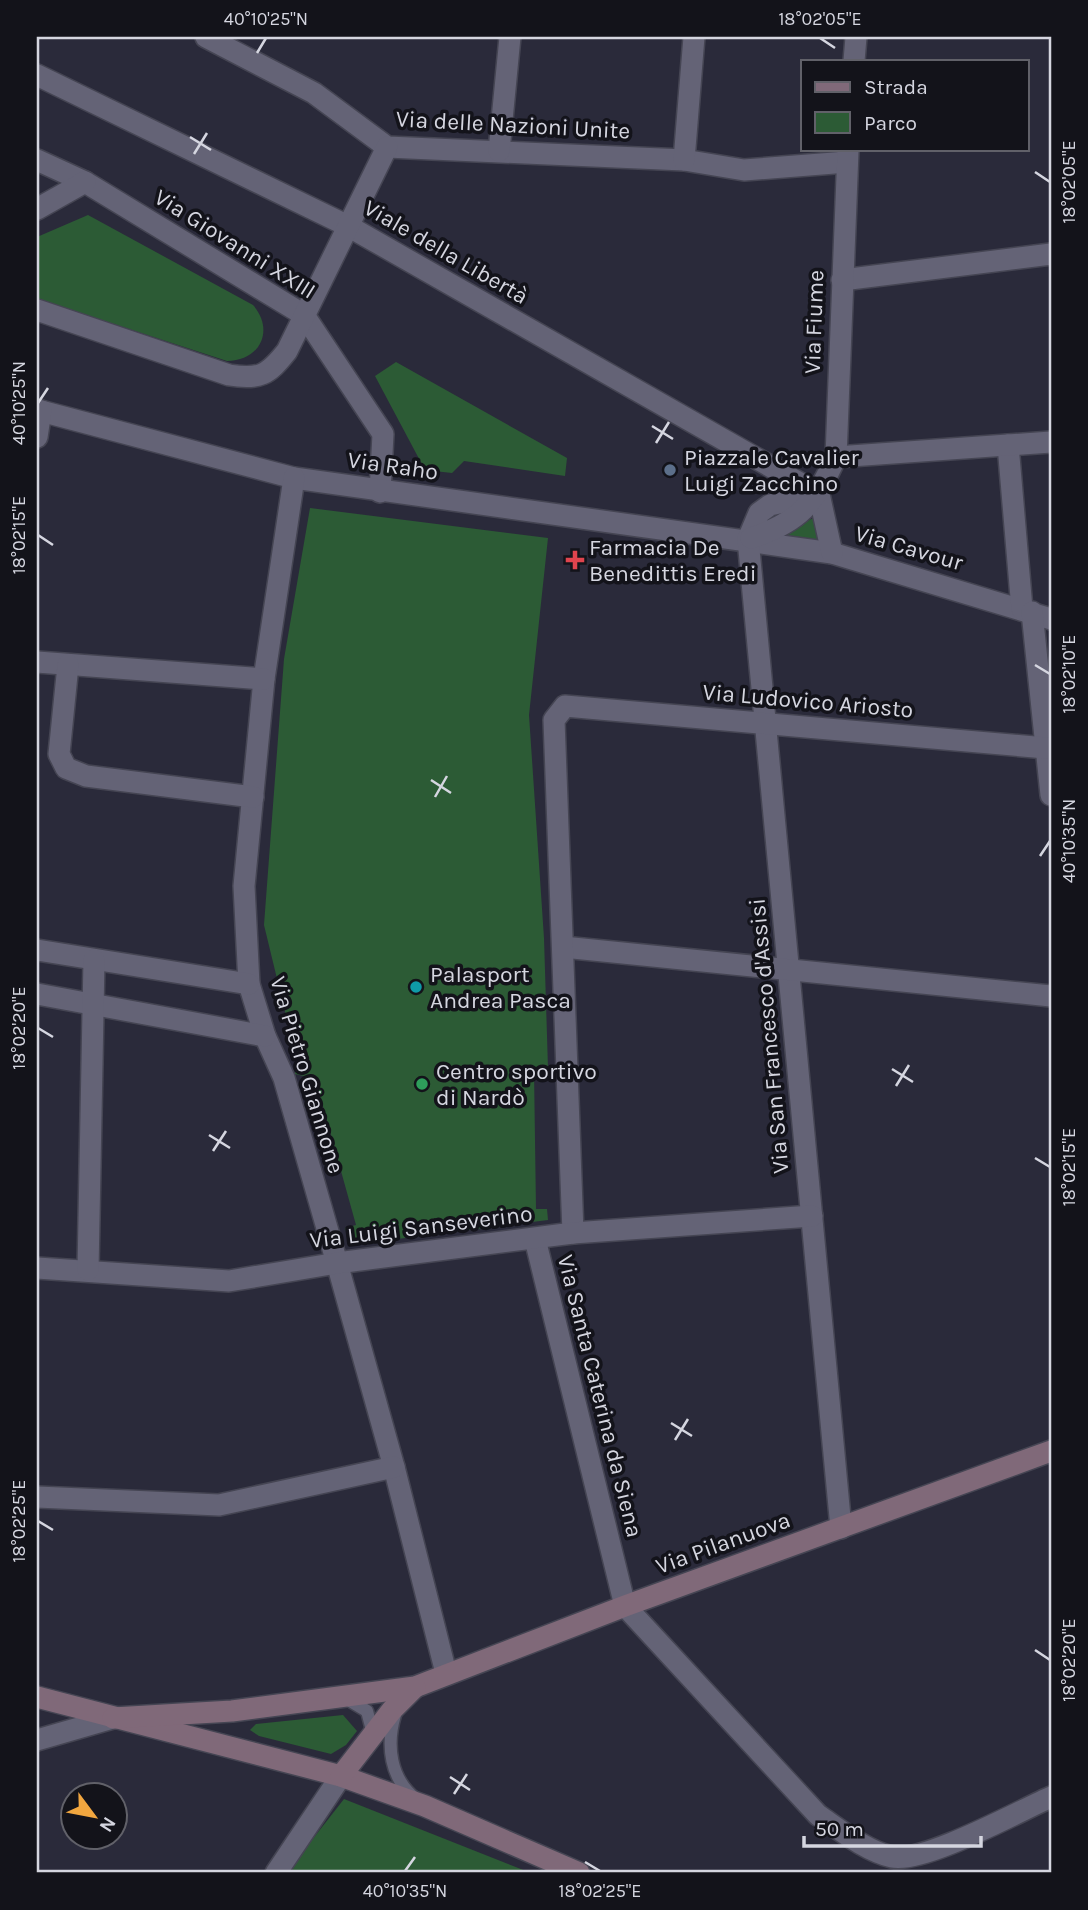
<svg xmlns="http://www.w3.org/2000/svg" width="1088" height="1910" font-family="Karla,sans-serif">
  <rect width="100%" height="100%" fill="#2a2a3a"/>
  <!-- green -->
  <g fill="#2c5b35">
    <path d="M88 215 253 305C275 330 260 361 227 361L37 299V237Z"/>
    <polygon points="396,362 567,458 565,476 464,461 452,473 425,470 375,376"/>
    <polygon points="310,508 548,538 529,715 544,938 548,1068 534,1071 536,1209 547,1209 548,1220 350,1245 345,1228 356,1225 319,1092 312,1093 308,1077 295,1074 295,1053 264,925 284,659"/>
    <polygon points="813,518 824,543 781,535"/>
    <polygon points="343,1715 357,1731 346,1745 331,1754 259,1736 250,1730 256,1724"/>
    <polygon points="344,1799 531,1873 286,1873"/>
  </g>
  <g fill="none" stroke-linecap="round" stroke-linejoin="round">
    <defs>
      <g id="lane">
        <polyline points="347,1699 367,1711 373,1734"/>
        <path d="M395 1715C386 1745 390 1779 416 1799"/>
      </g>
      <g id="street">
        <polyline points="206,37 314,93 387,147 684,160 744,170 847,162"/>
        <polyline points="854,61 856,37"/>
        <polyline points="37,75 348,226 819,494"/>
        <polyline points="499,151 510,37"/>
        <polyline points="37,160 85,182 304,315 383,434 380,492"/>
        <polyline points="684,160 694,37"/>
        <polyline points="37,209 85,182"/>
        <polyline points="842,280 1051,254"/>
        <path d="M37 310 229 375C260 380 268 375 287 351L387 147"/>
        <polyline points="37,410 294,478 832,553 1051,619"/>
        <polyline points="37,437 41,411"/>
        <polyline points="1008,445 1022,609"/>
        <polyline points="836,457 1051,442"/>
        <polyline points="294,478 264,679 244,886 249,984 265,1036 284,1078 337,1263 394,1467 446,1673"/>
        <polyline points="819,494 770,505 759,513 748,539 841,1528"/>
        <polyline points="819,494 832,553"/>
        <path d="M751 538C800 522 815 503 836 457L848 151"/>
        <polyline points="1032,612 1051,795"/>
        <polyline points="37,662 264,679"/>
        <polyline points="68,665 59,754 66,768 86,776 253,797"/>
        <polyline points="563,947 1051,996"/>
        <polyline points="37,950 249,984"/>
        <polyline points="37,994 265,1036"/>
        <polyline points="573,1233 554,720 565,706 1046,748"/>
        <path d="M535 1239 625 1606 818 1815C840 1830 866 1851 892 1857 923 1864 1019 1811 1051 1797"/>
        <polyline points="37,1268 229,1281 337,1263 573,1233 812,1216"/>
        <polyline points="88,1270 94,960"/>
        <polyline points="37,1497 219,1505 394,1467"/>
        <polyline points="37,1740 113,1718"/>
        <polyline points="276,1873 341,1776"/>
      </g>
      <g id="secondary">
        <polyline points="37,1697 341,1776 425,1806 579,1873"/>
        <polyline points="113,1718 232,1711 415,1687 625,1606 1051,1451"/>
        <polyline points="341,1776 392,1710 415,1687"/>
      </g>
    </defs>
    <!-- lane casing -->
    <use href="#lane" stroke="#454553" stroke-width="15"/>
    <!-- street casing -->
    <use href="#street" stroke="#454553" stroke-width="24"/>
    <!-- secondary casing -->
    <use href="#secondary" stroke="#454553" stroke-width="24"/>
    <!-- lane -->
    <use href="#lane" stroke="#646376" stroke-width="12"/>
    <!-- street -->
    <use href="#street" stroke="#646376" stroke-width="21"/>
    <!-- secondary -->
    <use href="#secondary" stroke="#806979" stroke-width="21"/>
  </g>
  <!-- ticks -->
  <path fill="none" stroke="#d5d6e0" stroke-width="2.5" d="M820 38 835 48M257 53 266 38M190 137 211 150M194 154 207 133M1035 172 1050 182M38 403 48 388M652 426 673 439M656 443 669 422M38 535 53 545M1035 665 1050 674M431 780 451 793M435 797 447 776M1040 856 1050 841M38 1028 53 1037M892 1069 913 1082M896 1086 909 1065M209 1135 230 1148M213 1151 226 1131M1035 1158 1050 1167M671 1423 692 1436M675 1440 688 1419M38 1521 53 1530M1035 1650 1050 1660M450 1777 470 1790M454 1794 467 1774M585 1862 600 1871M405 1871 415 1857"/>
  <!-- markers -->
  <circle fill="#5c6f8a" stroke="#13131a" stroke-width="2.5" cx="670" cy="470" r="7"/>
  <path fill="#e0444e" stroke="#13131a" stroke-width="2.5" d="M571.5 549.5h7v7h7v7h-7v7h-7v-7h-7v-7h7z"/>
  <circle fill="#0f9aa8" stroke="#13131a" stroke-width="2.5" cx="416" cy="987" r="7"/>
  <circle fill="#2e9e5b" stroke="#13131a" stroke-width="2.5" cx="422" cy="1084" r="7"/>
  <g text-anchor="middle" dominant-baseline="central" stroke-width="7" stroke-linejoin="round" paint-order="stroke">
    <!-- street labels -->
    <g font-size="23" fill="#d5d6e0" stroke="#13131a">
      <text transform="translate(513 125) rotate(3)">Via delle Nazioni Unite</text>
      <text transform="translate(235 244) rotate(32)">Via Giovanni XXIII</text>
      <text transform="translate(446 252) rotate(30)">Viale della Libertà</text>
      <text transform="translate(814 322) rotate(-88)">Via Fiume</text>
      <text transform="translate(393 466) rotate(8)">Via Raho</text>
      <text transform="translate(909 548) rotate(16)">Via Cavour</text>
      <text transform="translate(808 701) rotate(5)">Via Ludovico Ariosto</text>
      <text transform="translate(769 1036) rotate(-95)">Via San Francesco d'Assisi</text>
      <text transform="translate(307 1075) rotate(73)">Via Pietro Giannone</text>
      <text transform="translate(421 1227) rotate(-7)">Via Luigi Sanseverino</text>
      <text transform="translate(600 1396) rotate(76)">Via Santa Caterina da Siena</text>
      <text transform="translate(723 1543) rotate(-20)">Via Pilanuova</text>
    </g>
    <!-- poi labels -->
    <g font-size="23" fill="#d5d6e0" stroke="#13131a" text-anchor="start">
      <text x="684" y="457">Piazzale Cavalier<tspan x="684" dy="26">Luigi Zacchino</tspan></text>
      <text x="589" y="547">Farmacia De<tspan x="589" dy="26">Benedittis Eredi</tspan></text>
      <text x="430" y="974">Palasport<tspan x="430" dy="26">Andrea Pasca</tspan></text>
      <text x="436" y="1071">Centro sportivo<tspan x="436" dy="26">di Nardò</tspan></text>
    </g>
  </g>
  <!-- border -->
  <rect width="1088" height="1910" fill="none" stroke="#13131a" stroke-width="77"/>
  <!-- legend -->
  <rect x="801" y="60" width="228" height="91" fill="#13131a" stroke="#616169" stroke-width="2"/>
  <rect x="815" y="82" width="35" height="10" fill="#806979" stroke="#616169" stroke-width="2"/>
  <text x="864" y="94" font-size="21" fill="#d5d6e0">Strada</text>
  <rect x="815" y="112" width="35" height="21" fill="#2c5b35" stroke="#616169" stroke-width="2"/>
  <text x="864" y="130" font-size="21" fill="#d5d6e0">Parco</text>
  <!-- north arrow -->
  <g transform="translate(94 1816) rotate(122)"><circle r="33" fill="#13131a" stroke="#616169" stroke-width="2"/>
  <path d="M0-5L12 26L0 18L-12 26Z" fill="#f1a63f"/>
  <text y="-10" font-size="19" font-weight="bold" text-anchor="middle" fill="#d5d6e0">N</text>
  </g>
  <!-- scale -->
  <path d="M804 1836v10h177v-10" fill="none" stroke="#d5d6e0" stroke-width="3.5"/>
  <text x="815" y="1836" font-size="21" fill="#d5d6e0" stroke="#13131a" stroke-width="5" paint-order="stroke">50 m</text>
  <rect x="38" y="38" width="1012" height="1833" fill="none" stroke="#d5d6e0" stroke-width="2.5"/>
  <g font-size="18" text-anchor="middle" fill="#d5d6e0">
    <text x="266" y="25">40°10'25"N</text>
    <text x="820" y="25">18°02'05"E</text>
    <text transform="translate(1069 182) rotate(-90)" y="6">18°02'05"E</text>
    <text transform="translate(19 403) rotate(-90)" y="6">40°10'25"N</text>
    <text transform="translate(19 535) rotate(-90)" y="6">18°02'15"E</text>
    <text transform="translate(1069 674) rotate(-90)" y="6">18°02'10"E</text>
    <text transform="translate(1069 841) rotate(-90)" y="6">40°10'35"N</text>
    <text transform="translate(19 1028) rotate(-90)" y="6">18°02'20"E</text>
    <text transform="translate(1069 1167) rotate(-90)" y="6">18°02'15"E</text>
    <text transform="translate(19 1521) rotate(-90)" y="6">18°02'25"E</text>
    <text transform="translate(1069 1660) rotate(-90)" y="6">18°02'20"E</text>
    <text x="405" y="1897">40°10'35"N</text>
    <text x="600" y="1897">18°02'25"E</text>
  </g>
</svg>
